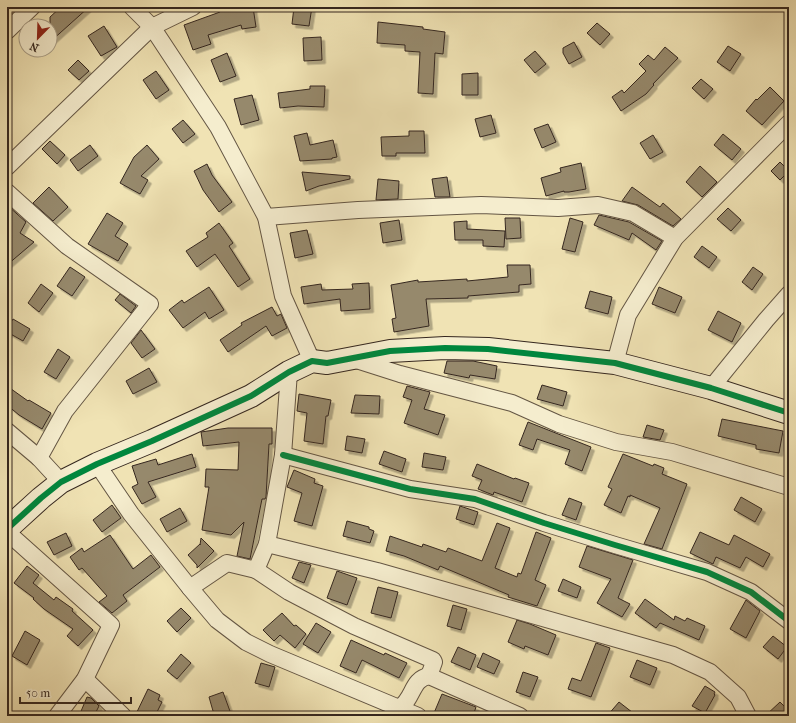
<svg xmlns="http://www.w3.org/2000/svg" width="796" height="723" font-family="'IM FELL French Canon',serif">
  <defs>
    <filter id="shadow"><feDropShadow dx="3.5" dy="3.5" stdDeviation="0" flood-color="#0004"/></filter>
  </defs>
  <rect width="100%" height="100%" fill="#f0e3b4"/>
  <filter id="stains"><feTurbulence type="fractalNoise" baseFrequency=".005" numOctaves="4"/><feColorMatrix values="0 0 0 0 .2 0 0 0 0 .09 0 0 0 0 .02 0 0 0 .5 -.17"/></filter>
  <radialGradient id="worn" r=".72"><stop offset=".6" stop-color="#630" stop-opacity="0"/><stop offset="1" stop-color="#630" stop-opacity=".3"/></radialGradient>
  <!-- building -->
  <g fill="#96896c" stroke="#35271f" filter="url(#shadow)">
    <polygon points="61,7 89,7 50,42 50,17"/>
    <polygon points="218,7 253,7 256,27 242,29 241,25 208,35 211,44 193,50 184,25 220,12"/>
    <polygon points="294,7 312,7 309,26 292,24"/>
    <polygon points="378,22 423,27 423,29 445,32 443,54 435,53 433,94 418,93 420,52 405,51 405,45 377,43"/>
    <polygon points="597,23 610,34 600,45 587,33"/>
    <polygon points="104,26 117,47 101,56 88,36"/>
    <polygon points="321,37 322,60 304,61 303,38"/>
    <polygon points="574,42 582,57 569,64 563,53 563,48"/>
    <polygon points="728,46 741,54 730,71 717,62"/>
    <polygon points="665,47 678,58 653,84 654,85 646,94 621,111 612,97 622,90 624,93 646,71 639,64 648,55 654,60"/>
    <polygon points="535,51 546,64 535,73 524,60"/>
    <polygon points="227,53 236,76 220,82 211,60"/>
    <polygon points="78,60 89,71 79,80 68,70"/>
    <polygon points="156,71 169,90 156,99 143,80"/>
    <polygon points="478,73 478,95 462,95 462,74"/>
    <polygon points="701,79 713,89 704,99 692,88"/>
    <polygon points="310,86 325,86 324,107 298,106 280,108 278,93 310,89"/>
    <polygon points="770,87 784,101 762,125 746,111 756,99 757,100"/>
    <polygon points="252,95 259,120 241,125 234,99"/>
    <polygon points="491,115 496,133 480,137 475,119"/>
    <polygon points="183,120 195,134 183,143 172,129"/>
    <polygon points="548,124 556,142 542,148 534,129"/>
    <polygon points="409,131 424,131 425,153 396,153 396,156 382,156 381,137 409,136"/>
    <polygon points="307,133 310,145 333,140 337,157 332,158 332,159 300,161 294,136"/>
    <polygon points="723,134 741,149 732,160 714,145"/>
    <polygon points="653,135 663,152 650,159 640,143"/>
    <polygon points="50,141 65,155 57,164 42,149"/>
    <polygon points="90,145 98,156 78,171 70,160"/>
    <polygon points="147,145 159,159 141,176 148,180 140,194 120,183 134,157"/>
    <polygon points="780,162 789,171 780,180 771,171"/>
    <polygon points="581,163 586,189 569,192 564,192 564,191 546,196 541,178 561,172 560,168"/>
    <polygon points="207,164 212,175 232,202 219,212 203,190 194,171"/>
    <polygon points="700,166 717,182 702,197 686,182"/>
    <polygon points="302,172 350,176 350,179 319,186 306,191"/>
    <polygon points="447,177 450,197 435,197 432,179"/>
    <polygon points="378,179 399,181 398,199 376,200"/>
    <polygon points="49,187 68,207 53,221 33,203"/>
    <polygon points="632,187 660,207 663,203 681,219 673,226 638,205 622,201"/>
    <polygon points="7,205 26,222 20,233 34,242 7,265"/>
    <polygon points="728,208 741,220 731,231 717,219"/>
    <polygon points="107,213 123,223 115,236 128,244 118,261 88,244"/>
    <polygon points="599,215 629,222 662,241 656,250 632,233 629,240 594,225"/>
    <polygon points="505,218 520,218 521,238 506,239"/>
    <polygon points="570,218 583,222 575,252 562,249"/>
    <polygon points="399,220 402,240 383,243 380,223"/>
    <polygon points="467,221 467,229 505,231 504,247 483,246 483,240 455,240 454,222"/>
    <polygon points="219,223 233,243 229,246 250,279 238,287 215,254 197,267 186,251 208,237 206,233"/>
    <polygon points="307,230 313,254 295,258 290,233"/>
    <polygon points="702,246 717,257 709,268 694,257"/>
    <polygon points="507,265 530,265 531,284 519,285 519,292 468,296 468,298 426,299 429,326 394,332 392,319 396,318 391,285 418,280 418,282 467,279 467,281 508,277"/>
    <polygon points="70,267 85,277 72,296 57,286"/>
    <polygon points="753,267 763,274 752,290 742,282"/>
    <polygon points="369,283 370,309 341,311 340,299 304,304 301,287 321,284 322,290 353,289 352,284"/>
    <polygon points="41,284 53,293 39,312 28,303"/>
    <polygon points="209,287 224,310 209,319 205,312 183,328 169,310 182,300 184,303"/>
    <polygon points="659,287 682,297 675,313 652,304"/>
    <polygon points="590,291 612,297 608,314 585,308"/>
    <polygon points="120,294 136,306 131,313 115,300"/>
    <polygon points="272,307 277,316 281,314 287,328 272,336 266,326 228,352 220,340 242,325 241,323"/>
    <polygon points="718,311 741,323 732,342 708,330"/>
    <polygon points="13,319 30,329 23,341 7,332 7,329"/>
    <polygon points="141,330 155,349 142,358 131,343"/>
    <polygon points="58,349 70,357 56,379 44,372"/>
    <polygon points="447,361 473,361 497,366 495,379 470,375 469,378 444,373"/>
    <polygon points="149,368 157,382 133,394 126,381"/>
    <polygon points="542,385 567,392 563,406 537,399"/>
    <polygon points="7,386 28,401 29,400 51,413 42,429 19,415 7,405"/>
    <polygon points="407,386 430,392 424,409 445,415 438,435 404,423 412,400 403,397"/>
    <polygon points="299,394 331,400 328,416 326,416 323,444 304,441 307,413 297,411"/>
    <polygon points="355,395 380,396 379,414 351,413"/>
    <polygon points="722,419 783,431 779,453 756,449 756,445 718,436"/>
    <polygon points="528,422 591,447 582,471 565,464 570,450 537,439 533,450 519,445"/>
    <polygon points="647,425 664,430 660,440 643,437"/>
    <polygon points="228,428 272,428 272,444 269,444 266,497 265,499 262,499 250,559 237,556 244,522 231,535 202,530 209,487 205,487 206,469 238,470 239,442 203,446 201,432"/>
    <polygon points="347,436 365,439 362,453 345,450"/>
    <polygon points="384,451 406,459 402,472 379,464"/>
    <polygon points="424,453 446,457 443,470 422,467"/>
    <polygon points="192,454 196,467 148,482 156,497 142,504 132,487 138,484 132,466 156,459 158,465"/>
    <polygon points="623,454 653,466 654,464 664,468 662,474 687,484 662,549 644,544 660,508 630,495 630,497 628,496 621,513 604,505 612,489 608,487"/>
    <polygon points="477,464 514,479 515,478 529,483 522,502 494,492 493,495 478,489 482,480 472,476"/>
    <polygon points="294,470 315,479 314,483 323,486 312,526 294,521 302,493 287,487"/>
    <polygon points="741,497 762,509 755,522 734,510"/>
    <polygon points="569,498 582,503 576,520 562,515"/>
    <polygon points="112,505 121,518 102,532 93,520"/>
    <polygon points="460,506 478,512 474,525 456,519"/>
    <polygon points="180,508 187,521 167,532 160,519"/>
    <polygon points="347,521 369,527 369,529 374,531 370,543 343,536"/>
    <polygon points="497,523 510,528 495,568 517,577 518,573 521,574 536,532 551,538 535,580 546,585 537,606 508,597 509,595 440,566 438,570 404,556 386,551 390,536 422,547 423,544 446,552 448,548 482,561"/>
    <polygon points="700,532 729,545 734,535 770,554 763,567 746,557 740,568 716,557 713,564 690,553"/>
    <polygon points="66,533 72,546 54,555 47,542"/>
    <polygon points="110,535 133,569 151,555 160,567 123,595 127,601 112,613 99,602 107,596 82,568 79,570 70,557 82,548 84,552"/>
    <polygon points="201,538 214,551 197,568 197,565 188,555 200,544 200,545"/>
    <polygon points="587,546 633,560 618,598 630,604 622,617 597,603 611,579 579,567"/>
    <polygon points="299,562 311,565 304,583 292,578"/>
    <polygon points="27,566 39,575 33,583 54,600 56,597 73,609 72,611 93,630 78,646 67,636 73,629 44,609 33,599 34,598 14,583"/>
    <polygon points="337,571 357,578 347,605 327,598"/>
    <polygon points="563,579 581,587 577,598 558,591"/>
    <polygon points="378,587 398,592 391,618 371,613"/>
    <polygon points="645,599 674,620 675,616 685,621 687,618 705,626 699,640 660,623 656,628 635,613"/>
    <polygon points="746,600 760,611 746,638 730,629"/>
    <polygon points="453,605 467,609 461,630 447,626"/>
    <polygon points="181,608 191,618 177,632 167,621"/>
    <polygon points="282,613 294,626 296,625 306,634 295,648 280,635 274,641 263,630"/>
    <polygon points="517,620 530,624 556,635 548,655 525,646 524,649 508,642"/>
    <polygon points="316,623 331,632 318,653 303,644"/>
    <polygon points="25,631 40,640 27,665 12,656"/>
    <polygon points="773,636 787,647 778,659 763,647"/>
    <polygon points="351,640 384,655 385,653 407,663 399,678 362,660 356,673 340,666"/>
    <polygon points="596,643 610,648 591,697 568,689 572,678 581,681"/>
    <polygon points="458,647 476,655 470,670 451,662"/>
    <polygon points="483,653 500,661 494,674 477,667"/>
    <polygon points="181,654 191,663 177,679 167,671"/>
    <polygon points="637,660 657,668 650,685 630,677"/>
    <polygon points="261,663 275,667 269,687 255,683"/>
    <polygon points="523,672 538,677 530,697 516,692"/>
    <polygon points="705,686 715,692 714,694 715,695 705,713 692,706"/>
    <polygon points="148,689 160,695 158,700 162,702 155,716 135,716"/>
    <polygon points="223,692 231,714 220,716 213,711 209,697"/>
    <polygon points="442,694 476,707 473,716 442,716 434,713"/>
    <polygon points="87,697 91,698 99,706 94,716 79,716"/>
    <polygon points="619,702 637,716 607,716"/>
    <polygon points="780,702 789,711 789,716 765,716"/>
  </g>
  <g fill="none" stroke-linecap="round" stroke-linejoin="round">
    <defs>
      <g id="street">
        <polyline points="132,7 152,27 218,127 266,217 283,296 312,361"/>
        <polyline points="7,31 32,7"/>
        <polyline points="7,167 152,27 193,7"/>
        <polyline points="7,192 67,246 150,304 65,411 39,458"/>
        <polyline points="266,217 358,210 481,205 558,208 598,205 633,213 675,238"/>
        <polyline points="353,359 400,374 512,403 559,424 616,442 672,452 789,487"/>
        <polyline points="615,363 628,315 675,238 789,123"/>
        <polyline points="711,388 766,320 789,294"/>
        <polyline points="7,431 39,458 61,482"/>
        <polyline points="283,455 410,489 475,499 544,523 615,545 707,572 751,592 789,621"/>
        <polyline points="97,464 131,514 190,588 217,620 246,642 270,654 418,716"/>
        <polyline points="7,532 111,625 85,679 57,716"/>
        <polyline points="267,544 377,571 673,655 710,672 738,697 748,716"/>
        <polyline points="256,570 289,592 354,626 433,660 434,662 429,676"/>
        <polyline points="190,588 227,563 256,570 267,544 283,455 289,372"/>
        <polyline points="85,679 123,716"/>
        <path d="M399 708C414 699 411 679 429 676L520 716"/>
      </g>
      <polyline id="secondary" points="7,529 41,498 61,482 97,464 152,441 251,396 289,372 312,361 327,363 390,351 445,348 488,349 615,363 711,388 789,413"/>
    </defs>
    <!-- street casing -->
    <use href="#street" stroke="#645644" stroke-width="18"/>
    <!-- secondary casing -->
    <use href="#secondary" stroke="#35271f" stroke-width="24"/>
    <!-- street -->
    <use href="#street" stroke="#f5edce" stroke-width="16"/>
    <!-- secondary -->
    <use href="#secondary" stroke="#f5edce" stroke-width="22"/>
    <defs>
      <g id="cycleway">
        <polyline points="283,455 410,489 475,499 544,523 615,545 707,572 751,592 789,621"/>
        <polyline points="7,529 41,498 61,482 97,464 152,441 251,396 289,372 312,361 327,363 390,351 445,348 488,349 615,363 711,388 789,413"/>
      </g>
    </defs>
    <!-- cycleway casing -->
    <use href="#cycleway" stroke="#f5edce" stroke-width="8"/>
    <!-- cycleway -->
    <use href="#cycleway" stroke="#00873e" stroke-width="6"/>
  </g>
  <!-- margin -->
  <rect width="796" height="723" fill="none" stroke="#f0e3b4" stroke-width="24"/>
  <rect x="8" y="8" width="780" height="707" fill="none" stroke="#35271f" stroke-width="2"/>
  <rect x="12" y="12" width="772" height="699" fill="none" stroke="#35271f"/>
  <!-- north arrow -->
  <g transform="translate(38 38) rotate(203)"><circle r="19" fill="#f5edce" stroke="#a89e88"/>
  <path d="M0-3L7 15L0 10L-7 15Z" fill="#8f2418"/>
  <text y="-6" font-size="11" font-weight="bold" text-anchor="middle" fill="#35271f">N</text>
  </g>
  <!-- scale -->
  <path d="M20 697v6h111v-6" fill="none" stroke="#35271f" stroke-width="2"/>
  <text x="26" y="697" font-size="12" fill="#35271f" stroke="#f5edce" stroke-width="3" paint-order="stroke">50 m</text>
  <rect width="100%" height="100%" filter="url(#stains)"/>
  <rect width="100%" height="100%" fill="url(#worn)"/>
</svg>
